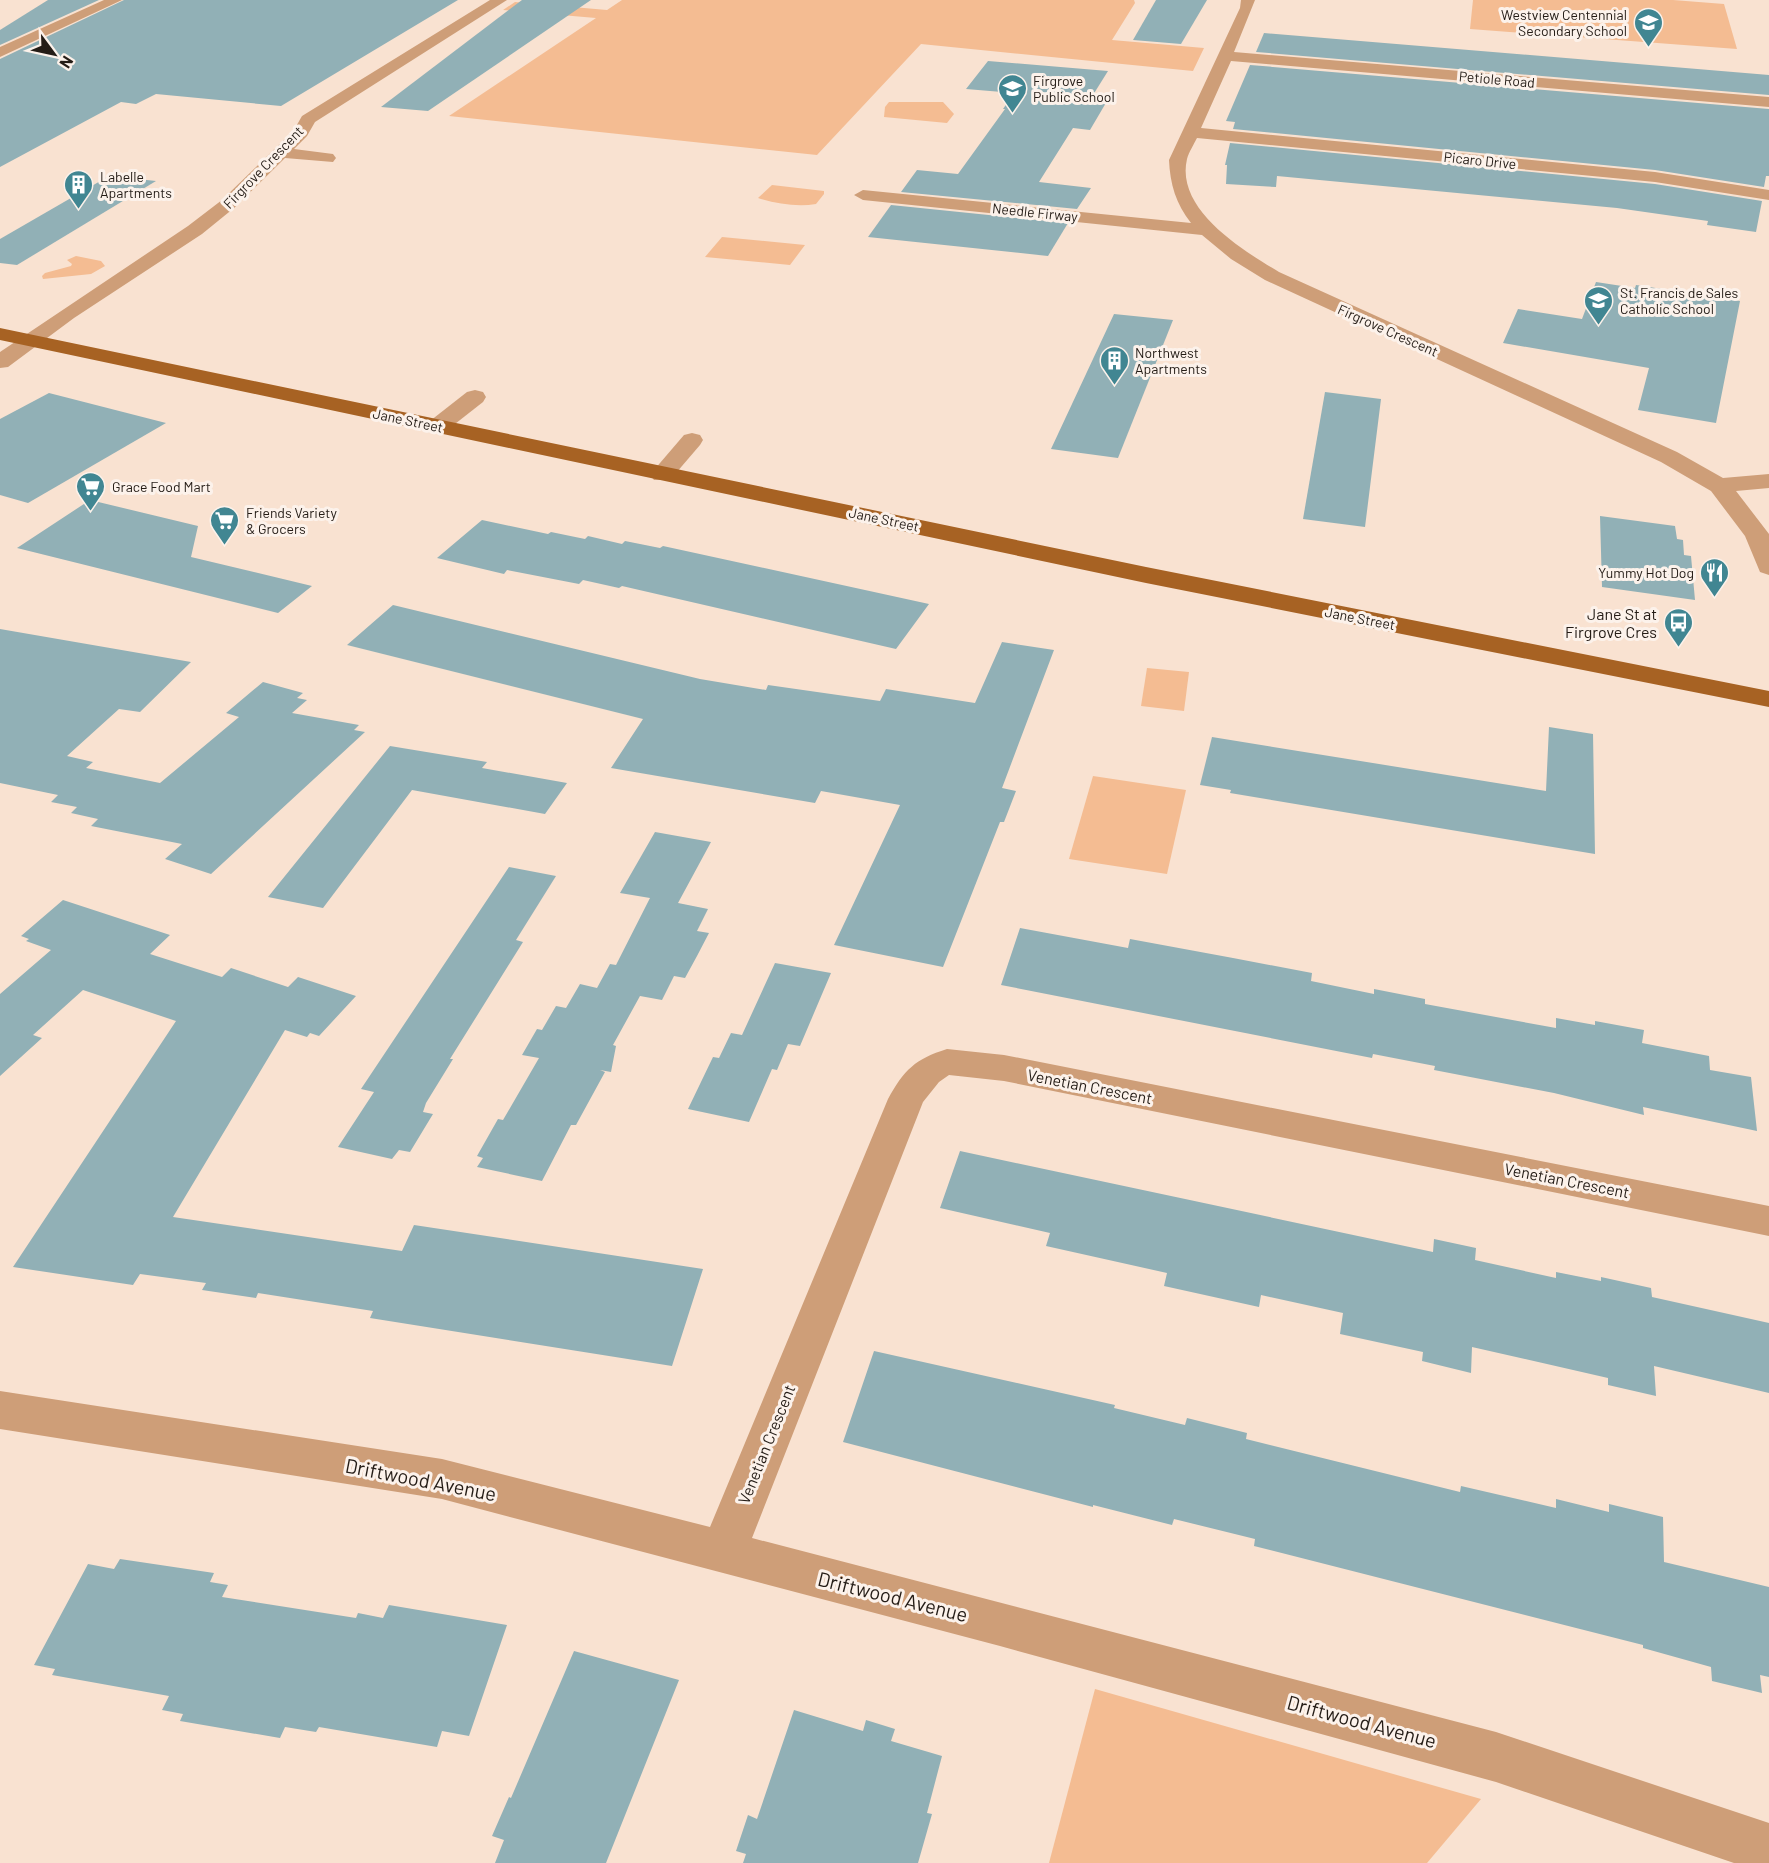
<svg xmlns="http://www.w3.org/2000/svg" width="1769" height="1863" font-family="Barlow,sans-serif">
  <rect width="100%" height="100%" fill="#f9e2d1"/>
  <!-- green -->
  <g fill="#f4bc92">
    <polygon points="622,0 1134,0 1135,3 1112,40 1204,48 1193,71 921,44 817,155 449,116 596,18 503,10 515,2 607,10"/>
    <polygon points="1473,0 1673,0 1724,4 1737,49 1470,29"/>
    <polygon points="889,102 943,102 954,114 947,123 884,117 885,107"/>
    <path d="M772 185 824 191V194L816 204C798 207 776 204 758 198Z"/>
    <polygon points="722,237 805,245 790,265 705,257"/>
    <polygon points="76,256 101,261 105,266 91,274 43,279 42,276 45,273 71,266 72,264 67,260"/>
    <polygon points="1147,668 1189,672 1184,711 1141,706"/>
    <polygon points="1093,776 1186,790 1167,874 1069,859"/>
    <polygon points="1095,1689 1481,1799 1427,1863 1049,1863"/>
  </g>
  <!-- building -->
  <g fill="#91b0b6">
    <polygon points="48,0 99,0 0,45 0,30"/>
    <polygon points="124,0 458,0 281,106 156,94 136,104 121,102 0,167 0,59"/>
    <polygon points="522,0 591,0 428,111 381,107"/>
    <polygon points="1156,0 1207,0 1181,44 1133,40"/>
    <polygon points="1264,33 1769,75 1769,95 1256,52"/>
    <polygon points="988,61 1108,71 1093,95 1110,96 1090,130 1073,128 1039,182 1091,188 1077,209 901,192 917,170 958,174 1005,109 1003,109 1014,93 966,89"/>
    <polygon points="1250,65 1769,109 1769,176 1766,176 1764,187 1655,170 1233,129 1235,122 1226,121"/>
    <polygon points="1230,143 1655,184 1762,201 1756,232 1707,225 1708,221 1617,208 1277,176 1276,187 1226,184 1227,165 1225,165"/>
    <polygon points="109,176 156,181 17,265 0,263 0,239"/>
    <polygon points="891,205 1068,223 1048,256 868,237"/>
    <polygon points="1596,282 1635,288 1636,285 1740,301 1716,423 1638,410 1649,368 1503,343 1518,309 1582,319"/>
    <polygon points="1114,314 1173,320 1118,458 1051,449"/>
    <polygon points="1325,392 1381,399 1365,527 1303,519"/>
    <polygon points="49,393 166,423 28,503 0,495 0,419"/>
    <polygon points="90,500 198,526 191,557 312,586 278,613 17,548"/>
    <polygon points="1600,516 1675,526 1677,539 1683,540 1684,555 1691,556 1695,600 1602,587"/>
    <polygon points="482,520 548,534 551,532 585,539 588,536 622,544 625,541 660,548 663,546 929,604 896,649 622,586 619,588 583,580 579,584 507,570 504,574 437,558"/>
    <polygon points="393,605 700,679 766,690 768,685 880,701 886,689 975,703 1002,642 1054,650 1002,788 1016,791 1004,822 1000,822 943,967 834,945 900,805 821,791 815,803 611,768 643,719 347,645"/>
    <polygon points="0,629 191,662 140,712 119,709 67,756 93,762 86,768 160,783 239,717 226,713 263,682 303,693 297,698 307,700 292,713 359,725 354,730 365,732 211,874 165,859 182,844 91,826 98,819 71,813 77,807 51,802 58,795 0,783"/>
    <polygon points="1549,727 1593,734 1595,854 1230,793 1231,790 1200,785 1212,737 1546,791"/>
    <polygon points="390,746 487,762 482,768 567,783 545,814 412,790 323,908 268,897"/>
    <polygon points="655,832 711,842 678,903 708,909 697,931 709,933 697,956 685,978 674,976 662,1000 640,996 613,1045 616,1046 611,1072 600,1070 605,1072 576,1125 571,1125 542,1181 477,1167 483,1158 477,1156 498,1119 503,1120 539,1058 522,1055 537,1029 542,1030 556,1006 566,1008 580,984 597,988 610,964 616,965 650,898 620,893"/>
    <polygon points="509,867 556,876 516,940 523,942 450,1059 453,1059 426,1103 423,1112 433,1114 410,1152 399,1150 392,1159 338,1147 374,1092 361,1089"/>
    <polygon points="63,900 170,935 150,954 222,977 231,968 288,987 298,977 356,996 319,1036 310,1033 307,1037 285,1030 173,1217 402,1251 414,1225 703,1269 672,1366 370,1318 373,1311 258,1293 256,1298 202,1290 206,1283 140,1274 133,1285 13,1267 176,1021 83,990 33,1035 42,1038 0,1076 0,994 51,950 26,941 29,939 21,936"/>
    <polygon points="1020,928 1128,948 1130,939 1233,958 1312,973 1311,981 1374,994 1374,989 1425,999 1425,1004 1556,1028 1556,1018 1595,1025 1595,1021 1644,1030 1642,1043 1709,1056 1710,1070 1751,1077 1757,1131 1643,1107 1644,1115 1554,1093 1434,1070 1435,1066 1373,1054 1372,1058 1001,985"/>
    <polygon points="775,963 831,973 800,1046 788,1044 777,1070 772,1069 749,1122 688,1109 713,1057 719,1058 731,1033 742,1035"/>
    <polygon points="960,1151 1433,1252 1434,1239 1476,1248 1475,1260 1556,1278 1556,1272 1601,1281 1601,1277 1651,1288 1652,1297 1769,1323 1769,1393 1654,1366 1656,1396 1608,1385 1608,1378 1472,1347 1471,1373 1422,1361 1423,1352 1340,1334 1343,1313 1261,1295 1259,1307 1164,1286 1167,1273 1046,1246 1050,1233 940,1208"/>
    <polygon points="874,1351 1115,1405 1114,1408 1185,1425 1187,1418 1247,1433 1246,1439 1460,1492 1461,1486 1556,1508 1556,1499 1609,1512 1609,1504 1663,1517 1664,1562 1769,1587 1769,1677 1760,1675 1762,1693 1712,1681 1711,1667 1643,1648 1643,1645 1254,1546 1255,1539 1174,1519 1172,1525 1093,1505 1093,1507 843,1442"/>
    <polygon points="120,1559 214,1573 210,1582 228,1585 222,1597 356,1618 358,1613 383,1618 389,1605 507,1625 469,1736 442,1731 437,1747 319,1727 316,1732 285,1727 280,1738 180,1721 183,1714 162,1710 169,1696 52,1675 55,1669 34,1665 88,1564 114,1569"/>
    <polygon points="574,1651 679,1680 606,1863 495,1863 504,1840 492,1836 509,1797 511,1798"/>
    <polygon points="794,1710 863,1731 866,1720 895,1729 891,1741 942,1756 927,1813 932,1814 918,1863 743,1863 746,1854 736,1851 748,1815 757,1819"/>
  </g>
  <g fill="none" stroke-linecap="round" stroke-linejoin="round">
    <!-- minor -->
    <g fill="#ce9e78" fill-rule="evenodd">
      <polygon points="104,0 122,0 0,57 0,47"/>
      <polygon points="490,0 507,0 315,122 307,136 294,149 333,154 336,158 333,162 285,158 234,208 202,234 74,318 8,367 0,368 0,352 188,226 222,200 294,130 302,116"/>
      <path d="M1241 0H1255L1234 52 1769 97V107L1231 61 1201 128 1655 172 1769 190V200L1655 182 1197 138C1194 144 1189 152 1187 159 1175 210 1244 251 1279 272L1677 452 1723 478 1769 474V488L1736 491 1769 534V575L1760 572 1745 536 1711 491 1661 462 1265 280 1231 259 1202 235 863 200 854 195 863 190 1191 223C1176 204 1170 184 1169 160L1240 8Z"/>
      <polygon points="475,390 483,392 486,397 483,402 446,431 430,431 427,426 430,421 467,392"/>
      <polygon points="692,433 700,435 703,440 700,445 670,480 654,480 650,475 654,470 684,435"/>
      <path d="M947 1049 1004 1055 1769 1206V1236L1004 1081 949 1075 939 1082 923 1102 752 1538 1496 1732 1769 1823V1863H1734L1496 1782 1000 1646 442 1499 0 1429V1391L442 1459 710 1527 888 1099C904 1070 915 1059 947 1049Z"/>
    </g>
    <!-- major -->
    <polygon fill="#a76223" fill-rule="evenodd" points="0,328 1146,567 1769,691 1769,707 1146,583 0,340"/>
  </g>
  <!-- icons -->
  <defs>
    <symbol id="school-pin" viewBox="-11 -11 22 30"><path d="M0 17L-7.5 6A9.5 9.5 0 1 1 7.5 6Z" fill="#418692" stroke="#fcf2eb"/><path d="M0-5L7-2L0 1L-7-2ZM-4 1L0 2.5L4 1V4Q0 6-4 4Z" fill="#fff"/></symbol>
    <symbol id="building-pin" viewBox="-11 -11 22 30"><path d="M0 17L-7.5 6A9.5 9.5 0 1 1 7.5 6Z" fill="#418692" stroke="#fcf2eb"/><path d="M-4-6H4V6H1V3H-1V6H-4ZM-2.5-4.3h1.7v1.8h-1.7ZM.8-4.3h1.7v1.8H.8ZM-2.5-1h1.7V.8h-1.7ZM.8-1h1.7V.8H.8Z" fill="#fff"/></symbol>
    <symbol id="supermarket-pin" viewBox="-11 -11 22 30"><path d="M0 17L-7.5 6A9.5 9.5 0 1 1 7.5 6Z" fill="#418692" stroke="#fcf2eb"/><path d="M-6-5.5h2.5l.6 2H6L4.5 2H-2.5L-4.4-4H-6ZM-1.5 3.2a1.3 1.3 0 1 0 .1 0ZM3 3.2a1.3 1.3 0 1 0 .1 0Z" fill="#fff"/></symbol>
    <symbol id="restaurant-pin" viewBox="-11 -11 22 30"><path d="M0 17L-7.5 6A9.5 9.5 0 1 1 7.5 6Z" fill="#418692" stroke="#fcf2eb"/><path d="M-5-6h1v4h1v-4h1v4h1v-4h1v5L-1.5 .5V6h-2V.5L-5-1ZM5-6V6H3V1.5H1.5Q1.5-4 5-6Z" fill="#fff"/></symbol>
    <symbol id="bus-pin" viewBox="-11 -11 22 30"><path d="M0 17L-7.5 6A9.5 9.5 0 1 1 7.5 6Z" fill="#418692" stroke="#fcf2eb"/><path d="M-5-6H5V4H4V6H2V4H-2V6H-4V4H-5ZM-3.5-4V0h7V-4ZM-3.5 1.2v1.5H-2V1.2ZM2 1.2v1.5H3.5V1.2Z" fill="#fff"/></symbol>
  </defs>
  <g fill-rule="evenodd">
    <use href="#school-pin" x="1632" y="6" width="33" height="45"/>
    <use href="#school-pin" x="996" y="72" width="33" height="45"/>
    <use href="#building-pin" x="62" y="168" width="33" height="45"/>
    <use href="#school-pin" x="1582" y="284" width="33" height="45"/>
    <use href="#building-pin" x="1098" y="344" width="33" height="45"/>
    <use href="#supermarket-pin" x="74" y="470" width="33" height="45"/>
    <use href="#supermarket-pin" x="208" y="504" width="33" height="45"/>
    <use href="#restaurant-pin" x="1698" y="556" width="33" height="45"/>
    <use href="#bus-pin" x="1662" y="606" width="33" height="45"/>
  </g>
  <g text-anchor="middle" dominant-baseline="central" stroke-width="6" stroke-linejoin="round" paint-order="stroke">
    <!-- far-poi labels -->
    <g font-size="14" fill="#241c16" stroke="#fcf2eb" text-anchor="start">
      <text x="1627" y="14" text-anchor="end">Westview Centennial<tspan x="1627" dy="16">Secondary School</tspan></text>
      <text x="1033" y="80">Firgrove<tspan x="1033" dy="16">Public School</tspan></text>
      <text x="100" y="176">Labelle<tspan x="100" dy="16">Apartments</tspan></text>
      <text x="1620" y="292">St. Francis de Sales<tspan x="1620" dy="16">Catholic School</tspan></text>
      <text x="1135" y="352">Northwest<tspan x="1135" dy="16">Apartments</tspan></text>
      <text x="112" y="486">Grace Food Mart</text>
      <text x="246" y="512">Friends Variety<tspan x="246" dy="16">&amp; Grocers</tspan></text>
      <text x="1694" y="572" text-anchor="end">Yummy Hot Dog</text>
    </g>
    <!-- far-street labels -->
    <g font-size="14" fill="#241c16" stroke="#fcf2eb">
      <text transform="translate(1497 79) rotate(5)">Petiole Road</text>
      <text transform="translate(1480 160) rotate(6)">Picaro Drive</text>
      <text transform="translate(263 167) rotate(-46)">Firgrove Crescent</text>
      <text transform="translate(1035 212) rotate(6)">Needle Firway</text>
      <text transform="translate(1388 330) rotate(24)">Firgrove Crescent</text>
      <text transform="translate(408 420) rotate(12)">Jane Street</text>
      <text transform="translate(884 519) rotate(12)">Jane Street</text>
      <text transform="translate(1360 618) rotate(11)">Jane Street</text>
    </g>
    <!-- poi labels -->
    <g font-size="16" fill="#241c16" stroke="#fcf2eb" text-anchor="end">
      <text x="1657" y="613">Jane St at<tspan x="1657" dy="18">Firgrove Cres</tspan></text>
    </g>
    <!-- street labels -->
    <g font-size="16" fill="#241c16" stroke="#fcf2eb">
      <text transform="translate(1090 1086) rotate(11)">Venetian Crescent</text>
      <text transform="translate(1567 1180) rotate(11)">Venetian Crescent</text>
      <text transform="translate(766 1444) rotate(-68)">Venetian Crescent</text>
    </g>
    <!-- near-street labels -->
    <g font-size="20" fill="#241c16" stroke="#fcf2eb">
      <text transform="translate(421 1479) rotate(11)">Driftwood Avenue</text>
      <text transform="translate(893 1596) rotate(14)">Driftwood Avenue</text>
      <text transform="translate(1362 1721) rotate(15)">Driftwood Avenue</text>
    </g>
  </g>
  <!-- north arrow -->
  <g transform="translate(54 54) rotate(123)" stroke="#fcf2eb" stroke-width="4.5" paint-order="stroke">
  <path d="M0-4.5L10 22L0 15L-10 22Z" fill="#241c16"/>
  <text y="-9" font-size="16" font-weight="bold" text-anchor="middle" fill="#241c16">N</text>
  </g>
</svg>
